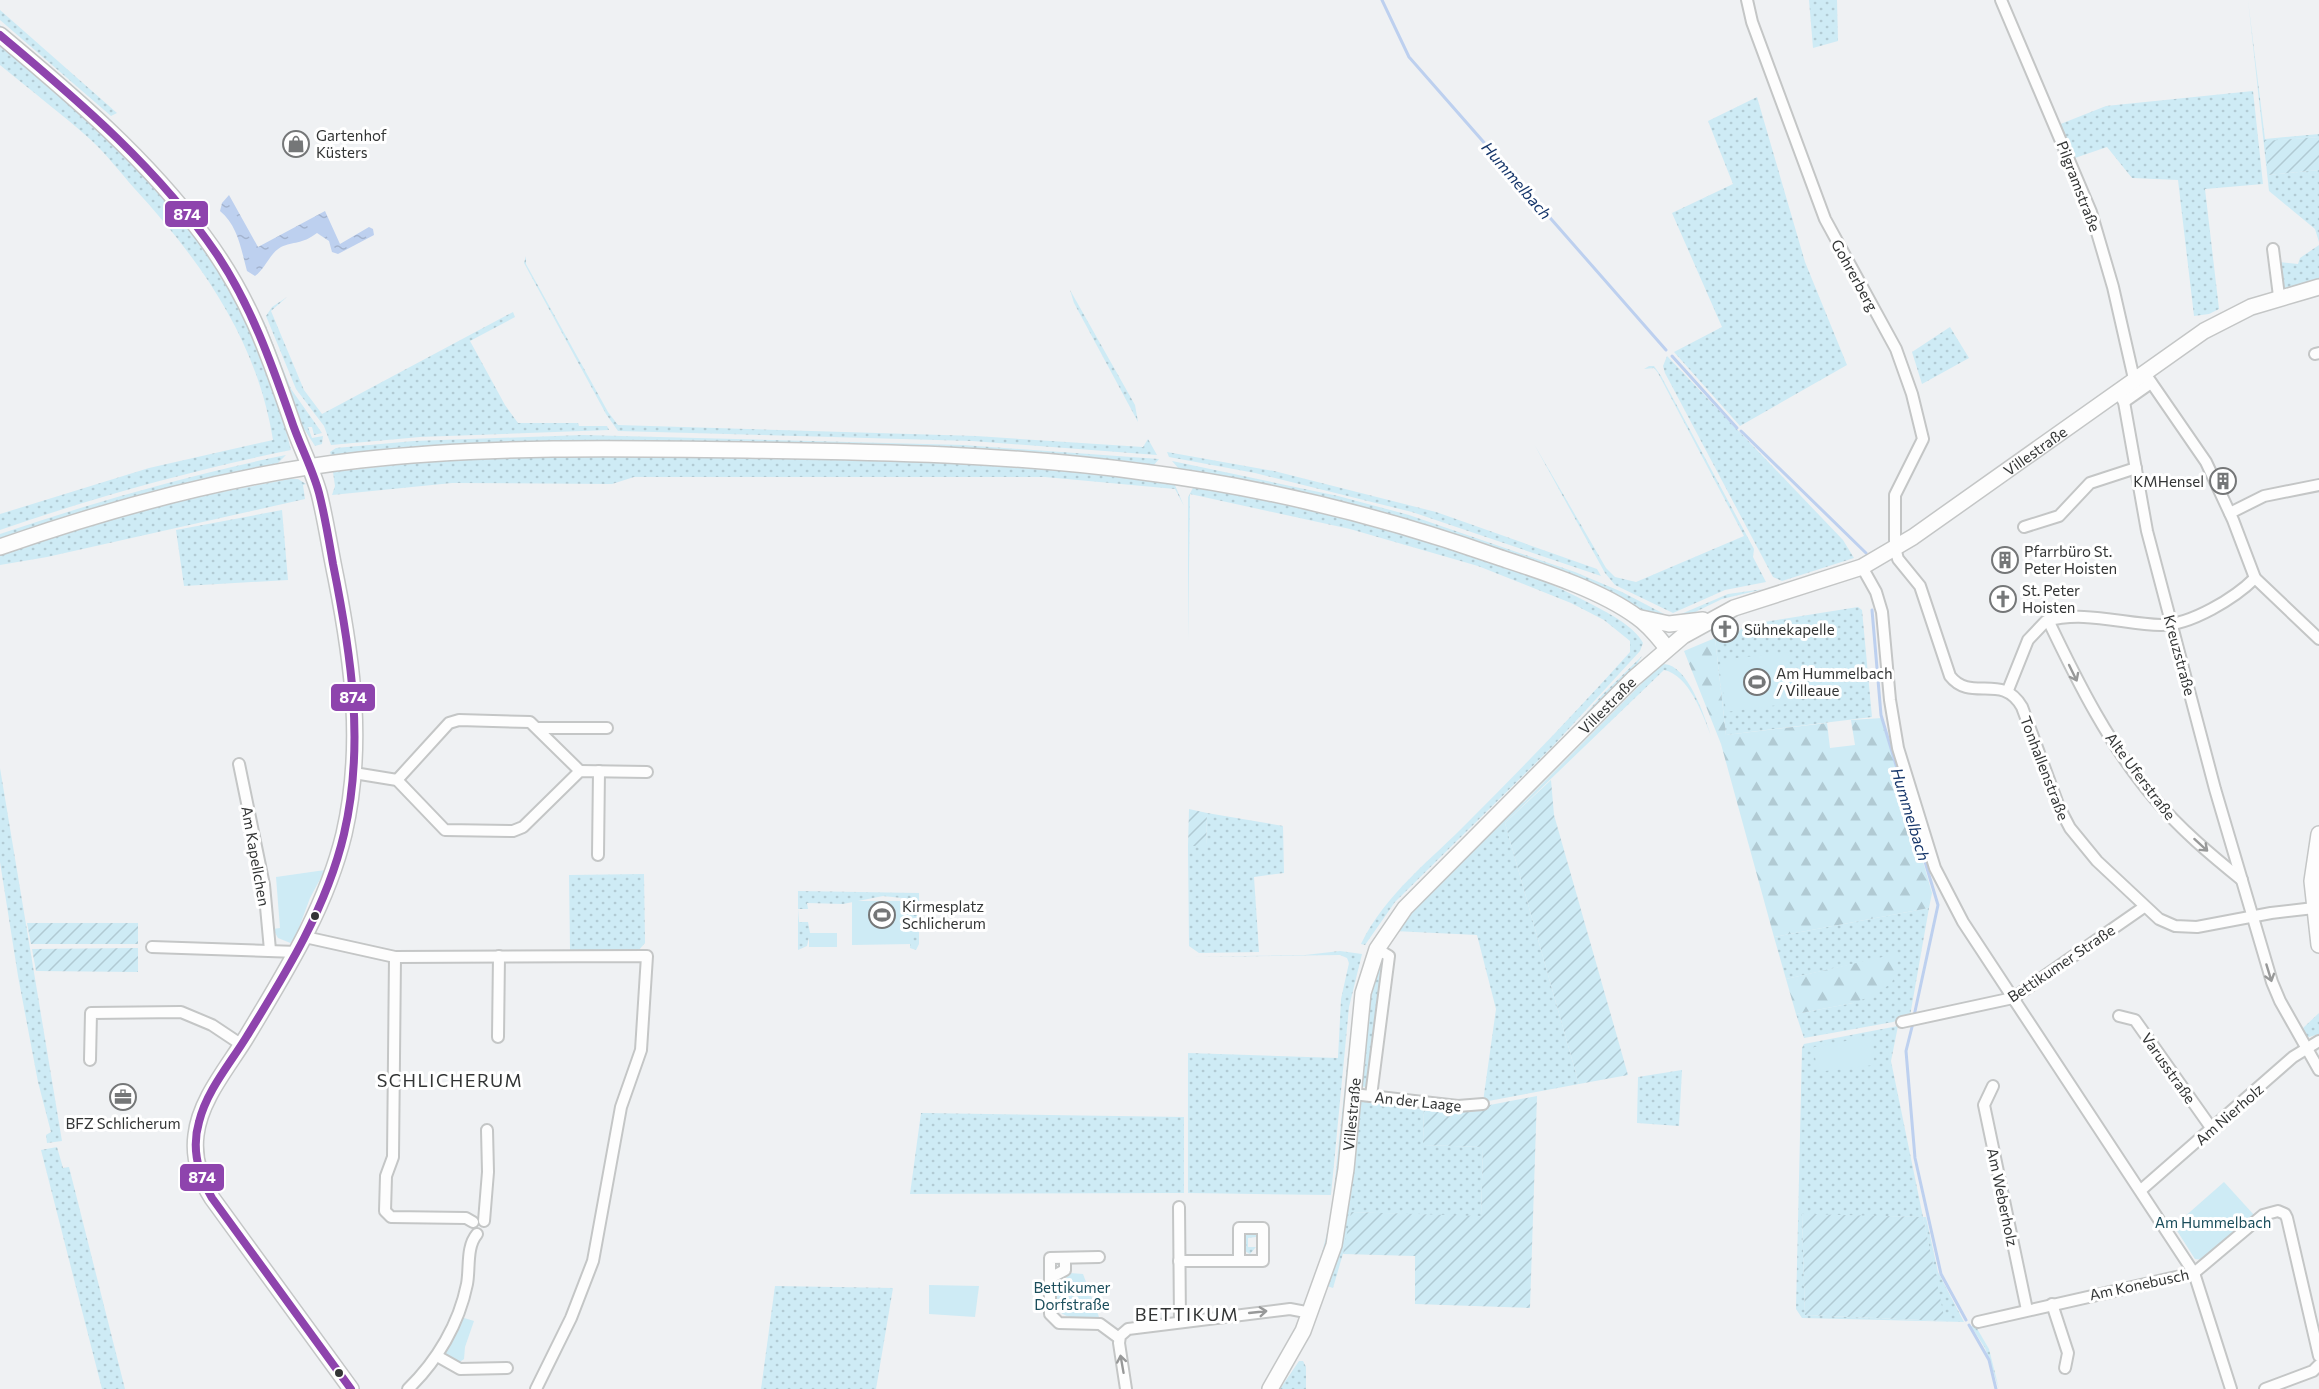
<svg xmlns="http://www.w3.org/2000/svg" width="2319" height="1389" font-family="Commissioner,sans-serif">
  <defs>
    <pattern id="grass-dots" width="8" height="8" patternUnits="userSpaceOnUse" patternTransform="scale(1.5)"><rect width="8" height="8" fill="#ceebf5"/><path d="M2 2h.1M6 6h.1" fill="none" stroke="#b1cad3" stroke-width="1.8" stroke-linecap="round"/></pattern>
    <pattern id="forest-firs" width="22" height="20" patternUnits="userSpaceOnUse" patternTransform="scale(1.5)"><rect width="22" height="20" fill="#ceebf5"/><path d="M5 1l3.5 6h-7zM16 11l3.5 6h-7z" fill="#b1cad3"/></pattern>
    <pattern id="garden-furrows" width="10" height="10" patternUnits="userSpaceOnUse" patternTransform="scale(1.5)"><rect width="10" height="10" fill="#ceebf5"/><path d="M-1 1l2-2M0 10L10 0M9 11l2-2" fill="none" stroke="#b1cad3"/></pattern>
    <pattern id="water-ripples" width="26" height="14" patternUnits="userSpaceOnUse" patternTransform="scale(1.5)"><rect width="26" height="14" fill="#bdd0ef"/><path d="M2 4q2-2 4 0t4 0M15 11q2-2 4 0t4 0" fill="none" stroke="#a3b3ce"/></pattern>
  </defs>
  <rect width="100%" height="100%" fill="#eff1f3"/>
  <!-- grass -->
  <g fill="url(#grass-dots)" fill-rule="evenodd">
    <polygon points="1809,0 1837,0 1838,41 1813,48"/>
    <polygon points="2248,0 2265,139 2319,134 2319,137 2282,140 2268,175 2319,170 2319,242 2315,229 2269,191"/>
    <polygon points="0,10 117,113 111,116 0,20"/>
    <polygon points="0,25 101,112 181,195 178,195 0,28"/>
    <path d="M0 43 93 122 166 198 222 273 271 371 291 450C192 470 95 497 0 530V514L149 468 273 440C257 340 201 261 134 188 120 172 107 155 91 140 62 114 30 90 0 65Z"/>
    <polygon points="2253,91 2263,184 2205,189 2219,309 2209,314 2194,316 2178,180 2132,178 2107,147 2072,159 2058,125 2106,106"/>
    <polygon points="1757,97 1805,262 1847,365 1740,426 1674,352 1722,327 1672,213 1733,184 1708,121"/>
    <polygon points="2319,245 2319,281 2280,291 2279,262 2298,264 2300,258"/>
    <polygon points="526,256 526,264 608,412 618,425 976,436 1143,447 1148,439 1157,455 972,441 618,431 606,414 524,263"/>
    <polygon points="1070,290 1135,405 1138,422 1074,303"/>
    <polygon points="287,297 271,311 304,390 322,414 513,312 515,317 470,341 505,405 518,423 578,423 579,426 607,426 609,430 420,437 331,445 324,426 296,389 266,316 272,307"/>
    <polygon points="264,321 291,389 322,433 314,435 312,427 308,427 312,438 323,436 322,444 315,446 299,421 262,322"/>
    <polygon points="1950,327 1969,358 1922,384 1912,352"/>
    <polygon points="1667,356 1843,540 1854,558 1782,581 1773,577 1665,373 1663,366"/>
    <polygon points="1649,366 1654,366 1661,376 1754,549 1753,557 1766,582 1725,590 1673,613 1615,585 1605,573 1534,444 1606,568 1615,577 1636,582 1744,536 1658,373 1654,368 1644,369"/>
    <polygon points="583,435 963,445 1159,459 1153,466 464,446 407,447 331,455 330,452 336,448 414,441"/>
    <polygon points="1167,452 1274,471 1436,512 1597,569 1601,576 1412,512 1255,473 1169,457"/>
    <path d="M286 455 278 463 199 480 0 541V534C94 502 189 475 286 455Z"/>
    <path d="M589 455C784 457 980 458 1174 483L1184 506 1175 489 1045 477H634L612 484 452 483 332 495 335 486 333 472 449 459Z"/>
    <polygon points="1172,461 1338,496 1409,515 1575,572 1622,592 1668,616 1656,617 1619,597 1572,577 1180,470"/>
    <polygon points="290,479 298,479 306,484 303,485 305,499 47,557 0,565 0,554 66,531 169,502"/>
    <path d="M1194 486C1323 509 1478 543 1593 605 1610 614 1634 626 1643 643L1640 651 1553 746 1395 902 1365 945 1361 944C1385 894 1431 860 1469 821 1524 766 1578 710 1630 652V641L1604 620 1571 603 1478 566 1350 529 1190 494 1188 641V497Z"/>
    <polygon points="282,510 288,580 184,586 176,530"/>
    <polygon points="1764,589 1722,599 1687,616 1674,617 1728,594"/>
    <polygon points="1858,607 1862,610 1872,717 1726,735 1715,638 1734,636 1745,625"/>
    <polygon points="1642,656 1637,664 1556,748 1602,695"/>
    <path d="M1664 664C1688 665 1705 717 1711 736 1703 715 1689 675 1664 670L1505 823 1579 1084 1483 1102 1496 1009 1477 935 1394 931 1517 804 1524 802 1657 668Z"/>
    <polygon points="0,768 62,1141 47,1143 46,1135 51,1132 38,1082 18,976 0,862"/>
    <polygon points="1207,813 1283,826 1284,873 1254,877 1259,952 1199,953 1189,946 1188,846 1206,846"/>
    <polygon points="644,874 645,943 639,950 570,950 569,875"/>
    <polygon points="798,891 919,893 919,944 916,950 910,948 911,899 883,896 843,904 807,903 808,909 798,909 799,922 808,922 810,933 807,946 798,950"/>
    <polygon points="1929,908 1910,1016 1893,1022 1804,1038 1796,1014 1853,1003 1899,954 1786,979 1774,937"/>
    <polygon points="1340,951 1362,954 1349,1007 1331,1195 1188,1193 1188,1053 1338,1058 1341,999 1349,963 1347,958 1340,955 1192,957 1305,955"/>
    <polygon points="1380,956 1385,960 1369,1085 1364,1087 1360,1085 1367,1003"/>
    <polygon points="2319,1013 2319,1034 2306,1038 2303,1035 2305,1033 2303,1028"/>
    <path d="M1898 1026 1891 1061 1923 1217H1926L1938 1272 1964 1322 1802 1318 1796 1309 1802 1048 1804 1044ZM1802 1215 1923 1217 1944 1321 1805 1315Z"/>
    <polygon points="1348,1056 1351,1057 1342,1157 1331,1234 1317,1273 1331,1217"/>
    <polygon points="1682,1070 1679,1126 1637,1123 1638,1077"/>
    <polygon points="1361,1099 1424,1106 1423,1145 1483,1147 1481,1217 1351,1212 1349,1233 1333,1288 1327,1286 1345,1227 1357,1102"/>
    <polygon points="921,1113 1184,1117 1184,1193 910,1194"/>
    <polygon points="57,1147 63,1168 69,1167 125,1389 102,1389 41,1150"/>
    <polygon points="1246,1232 1256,1235 1256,1237 1248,1238 1248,1247 1256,1247 1250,1254 1243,1250"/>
    <polygon points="775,1286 893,1288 876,1389 761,1389"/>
    <polygon points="1975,1325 1989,1349 1999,1389 1985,1348 1971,1326"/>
    <polygon points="1299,1361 1303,1361 1306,1367 1306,1389 1280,1389"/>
  </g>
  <!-- forest -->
  <g fill="url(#forest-firs)">
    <polygon points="1715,638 1726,735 1827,723 1830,748 1855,745 1851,720 1882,718 1932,893 1929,908 1774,937 1721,744 1684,651"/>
    <polygon points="1900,953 1892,983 1872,996 1853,1003 1796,1014 1786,979"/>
  </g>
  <!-- park -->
  <g fill="#ceebf5">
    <polygon points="1788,652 1794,703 1726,712 1720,660"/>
    <polygon points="325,870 310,898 293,944 278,938 273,929 280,928 276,877"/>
    <polygon points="852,901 911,901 912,944 852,945"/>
    <rect x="809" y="933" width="28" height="14"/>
    <polygon points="1872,1036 1874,1065 1817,1072 1814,1047"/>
    <polygon points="2224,1182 2254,1215 2205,1260 2195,1259 2174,1226"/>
    <path d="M1070 1273 1083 1274 1099 1317C1077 1320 1053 1320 1053 1293Z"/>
    <polygon points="929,1285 979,1286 975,1317 929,1314"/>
    <polygon points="461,1317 474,1321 465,1347 464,1359 457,1364 441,1352"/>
  </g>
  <!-- garden -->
  <g fill="url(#garden-furrows)">
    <polygon points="2319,137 2319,170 2268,175 2265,141"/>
    <polygon points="1551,780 1554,815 1628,1075 1579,1084 1505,823"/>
    <polygon points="1189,809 1207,813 1206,846 1188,846"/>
    <polygon points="27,923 138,923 138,944 31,944"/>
    <polygon points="138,948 138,972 36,971 32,949"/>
    <polygon points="1537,1096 1530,1308 1415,1304 1415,1256 1343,1254 1351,1212 1481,1216 1483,1147 1423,1145 1424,1105 1464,1110"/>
    <polygon points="1802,1214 1923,1217 1945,1321 1805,1315"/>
  </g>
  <!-- water -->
  <path fill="url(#water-ripples)" d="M229 195 258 247 325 211 340 244 369 227 373 229 374 235 338 254 332 252 329 241 317 233C301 245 294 241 281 247 269 254 266 268 255 276L247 271C241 249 238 226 220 211L222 203Z"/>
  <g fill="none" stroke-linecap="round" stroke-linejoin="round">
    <!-- stream -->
    <g stroke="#bdd0ef" stroke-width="3">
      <polyline points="1382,0 1409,57 1666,350"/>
      <polyline points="1672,356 1737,428"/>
      <polyline points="1741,431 1866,553"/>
      <polyline points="1872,610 1881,715 1938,905 1914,1016"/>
      <polyline points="1913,1023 1906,1051 1915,1158 1941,1274 1966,1320"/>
      <polyline points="1969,1325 1989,1360 1996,1389"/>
    </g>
    <defs>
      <g id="street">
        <path d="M1747 0 1752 22 1825 219 1896 349 1912 394 1923 439 1895 495V548L1898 559 1920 586 1950 676C1971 703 2002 672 2022 707L2059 807 2070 828 2097 861 2159 919 2175 926 2197 927 2271 913 2314 908"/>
        <polyline points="2001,0 2091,212 2113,287 2134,379"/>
        <polyline points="2273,249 2279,296"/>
        <polyline points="2315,354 2319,353"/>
        <polyline points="2144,372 2206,462 2233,520 2255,578 2319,639"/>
        <polyline points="2117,391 2124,402 2147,531 2215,789 2272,982 2280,1001 2319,1070"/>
        <polyline points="2124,402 2151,383"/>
        <polyline points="2230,513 2264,496 2319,485"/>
        <polyline points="2024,527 2059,516 2090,483 2136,468"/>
        <polyline points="1862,567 1876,592 1882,612 1890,700 1898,748 1935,868 1963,922 2194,1273 2231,1389"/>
        <path d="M2048 620C2078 683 2109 745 2154 798 2180 829 2211 855 2242 880"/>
        <path d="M2008 690 2028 640 2046 621C2084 610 2123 624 2161 625 2191 625 2235 598 2255 578"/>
        <polyline points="538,728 607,728"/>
        <polyline points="239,764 264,885 270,950"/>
        <polyline points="354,773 397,780 445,830 513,831 523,827 580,771 647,772"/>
        <polyline points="397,780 449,723 459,720 530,722 580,771"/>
        <polyline points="598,855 599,771"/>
        <polyline points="305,937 395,957 647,956 641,1050 621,1107 593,1261 571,1318 536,1389"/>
        <polyline points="152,947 297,952"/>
        <polyline points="395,957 393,1157 386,1176 385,1211 391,1217 466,1218 473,1222"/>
        <polyline points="2119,1016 2135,1020 2212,1129"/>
        <polyline points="1902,1022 2013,998 2144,907"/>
        <polyline points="498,1037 499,956"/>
        <polyline points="90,1060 91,1013 181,1012 212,1025 242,1045"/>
        <polyline points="1993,1086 1984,1105 2027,1310"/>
        <polyline points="1353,1094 1458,1106 1483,1104"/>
        <polyline points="1371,1096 1389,956 1377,949"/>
        <polyline points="2141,1190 2293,1057 2319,1041"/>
        <polyline points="1179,1207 1180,1322"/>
        <polyline points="484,1221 488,1172 487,1130"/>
        <polyline points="1099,1257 1050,1258 1050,1314 1059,1323 1100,1324 1119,1338"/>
        <polyline points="1179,1261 1239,1261 1239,1228 1263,1228 1263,1261 1239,1261"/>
        <polyline points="1050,1278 1065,1270 1065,1258"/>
        <polyline points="2052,1304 2068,1353 2065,1368"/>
        <polyline points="1978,1322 2194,1273 2263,1215 2278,1211 2285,1214 2287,1218 2319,1356"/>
        <polyline points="437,1356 460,1369 507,1368"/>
        <path d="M408 1389C437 1361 459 1324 467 1284 470 1268 466 1247 477 1234"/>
        <polyline points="1126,1389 1119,1343 1120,1336 1128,1329 1290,1309 1311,1313"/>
        <polyline points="2265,1389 2313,1371 2319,1365"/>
      </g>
      <g id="secondary">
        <path d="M0 35C73 96 146 158 203 235 248 295 267 349 291 419 299 444 312 468 319 493 326 521 330 550 336 578 353 664 364 747 344 834 326 908 286 971 247 1036 229 1066 200 1099 196 1135 193 1158 200 1179 212 1198L351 1389"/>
        <path d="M0 547C117 506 236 474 360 460 488 446 618 448 747 450 879 452 1012 454 1143 472 1263 487 1381 516 1495 556 1540 571 1599 589 1637 617 1649 625 1658 637 1667 648"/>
        <polyline points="1641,618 1669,624 1703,620"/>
        <polyline points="2319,834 2312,881 2319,945"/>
        <path id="s1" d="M1270 1389 1303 1331 1334 1245 1346 1169 1363 993 1377 949 1405 908 1633 679 1683 636 1734 608 1862 567 1913 537 2204 331 2251 307 2319 287"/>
      </g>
    </defs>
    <!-- street casing -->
    <use href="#street" stroke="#c4c6c6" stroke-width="14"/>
    <!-- secondary casing -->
    <use href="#secondary" stroke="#c4c6c6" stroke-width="18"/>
    <!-- street -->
    <use href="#street" stroke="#fdfdfd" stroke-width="10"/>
    <!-- secondary -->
    <use href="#secondary" stroke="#fdfdfd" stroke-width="15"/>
    <defs>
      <path id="bus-1" d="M0 35C79 101 160 170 218 256 251 306 271 362 291 419 299 444 312 467 319 493 325 516 329 541 333 564 351 653 365 744 344 834 327 907 286 973 247 1036 230 1064 207 1090 199 1122 191 1149 198 1174 212 1198L351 1389"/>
    </defs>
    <!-- bus-1 casing -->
    <use href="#bus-1" stroke="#fff" stroke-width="12"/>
    <!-- bus-1 -->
    <use href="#bus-1" stroke="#8e44ad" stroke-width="8"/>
  </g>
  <!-- one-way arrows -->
  <defs><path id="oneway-shaft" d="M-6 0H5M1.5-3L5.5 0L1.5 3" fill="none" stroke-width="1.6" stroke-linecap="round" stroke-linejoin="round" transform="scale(1.5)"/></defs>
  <g stroke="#989999">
    <use href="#oneway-shaft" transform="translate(2073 673) rotate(64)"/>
    <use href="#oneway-shaft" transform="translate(2201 845) rotate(42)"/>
    <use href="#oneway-shaft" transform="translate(2269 973) rotate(73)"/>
    <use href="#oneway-shaft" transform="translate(1258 1312) rotate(-6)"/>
    <use href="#oneway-shaft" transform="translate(1122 1364) rotate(-100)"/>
  </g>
  <!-- icons -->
  <defs>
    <symbol id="shop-ring" viewBox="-11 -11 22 22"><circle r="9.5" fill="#fff" stroke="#757778" stroke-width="1.5"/><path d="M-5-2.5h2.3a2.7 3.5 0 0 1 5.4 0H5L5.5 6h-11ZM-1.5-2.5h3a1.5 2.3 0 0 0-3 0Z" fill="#757778"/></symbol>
    <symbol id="building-ring" viewBox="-11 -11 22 22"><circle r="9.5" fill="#fff" stroke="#757778" stroke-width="1.5"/><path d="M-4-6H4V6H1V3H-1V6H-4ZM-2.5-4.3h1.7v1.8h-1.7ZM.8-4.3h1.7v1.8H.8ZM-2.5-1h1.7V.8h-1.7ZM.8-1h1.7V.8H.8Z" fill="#757778"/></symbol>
    <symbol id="church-ring" viewBox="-11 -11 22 22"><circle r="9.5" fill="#fff" stroke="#757778" stroke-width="1.5"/><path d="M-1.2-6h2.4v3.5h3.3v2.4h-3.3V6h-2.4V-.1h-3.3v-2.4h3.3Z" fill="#757778"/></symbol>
    <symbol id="stadium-ring" viewBox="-11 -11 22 22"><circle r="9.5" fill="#fff" stroke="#757778" stroke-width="1.5"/><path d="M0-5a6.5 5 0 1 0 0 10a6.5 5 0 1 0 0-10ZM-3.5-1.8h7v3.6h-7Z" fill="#757778"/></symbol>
    <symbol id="office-ring" viewBox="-11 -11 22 22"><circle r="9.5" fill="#fff" stroke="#757778" stroke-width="1.5"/><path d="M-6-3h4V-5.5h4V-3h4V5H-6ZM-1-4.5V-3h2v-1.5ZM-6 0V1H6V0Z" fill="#757778"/></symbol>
  </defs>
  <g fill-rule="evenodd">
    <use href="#shop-ring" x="281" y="129" width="30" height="30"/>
    <use href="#building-ring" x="2208" y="466" width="30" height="30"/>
    <use href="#building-ring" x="1990" y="545" width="30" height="30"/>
    <use href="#church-ring" x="1988" y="584" width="30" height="30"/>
    <use href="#church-ring" x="1710" y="614" width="30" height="30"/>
    <use href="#stadium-ring" x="1742" y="667" width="30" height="30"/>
    <use href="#stadium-ring" x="867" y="900" width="30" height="30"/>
    <use href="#office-ring" x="108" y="1082" width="30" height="30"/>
  </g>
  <!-- markers -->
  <g fill="#333535" stroke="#fff" stroke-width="2">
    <circle cx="315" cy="916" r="5"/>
    <circle cx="339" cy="1373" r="5"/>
  </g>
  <g text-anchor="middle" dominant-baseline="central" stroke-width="6" stroke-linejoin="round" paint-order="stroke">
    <!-- poi labels -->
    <g font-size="15" fill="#333535" stroke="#fff" text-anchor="start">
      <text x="316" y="135">Gartenhof<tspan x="316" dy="17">Küsters</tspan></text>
      <text x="2204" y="481" text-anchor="end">KMHensel</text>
      <text x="2024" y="551">Pfarrbüro St.<tspan x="2024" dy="17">Peter Hoisten</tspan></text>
      <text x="2022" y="590">St. Peter<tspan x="2022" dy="17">Hoisten</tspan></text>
      <text x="1744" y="629">Sühnekapelle</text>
      <text x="1776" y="673">Am Hummelbach<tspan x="1776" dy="17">/ Villeaue</tspan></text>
      <text x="902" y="906">Kirmesplatz<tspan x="902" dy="17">Schlicherum</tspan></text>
      <text x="123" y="1123" text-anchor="middle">BFZ Schlicherum</text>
    </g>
    <!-- street labels -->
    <g font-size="15" fill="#333535" stroke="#fff">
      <text transform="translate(2079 186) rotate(69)">Pilgramstraße</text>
      <text transform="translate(1855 275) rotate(61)">Gohrerberg</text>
      <text stroke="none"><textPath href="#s1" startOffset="1298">Villestraße</textPath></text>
      <text transform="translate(2180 655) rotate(75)">Kreuzstraße</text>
      <text stroke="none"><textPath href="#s1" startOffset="794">Villestraße</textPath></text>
      <text transform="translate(2045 768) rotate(69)">Tonhallenstraße</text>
      <text transform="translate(2141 776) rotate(53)">Alte Uferstraße</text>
      <text transform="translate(256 856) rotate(80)">Am Kapellchen</text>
      <text transform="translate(2061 963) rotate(-34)">Bettikumer Straße</text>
      <text transform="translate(2169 1068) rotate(55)">Varusstraße</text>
      <text transform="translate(1418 1101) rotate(6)">An der Laage</text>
      <text stroke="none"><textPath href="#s1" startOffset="290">Villestraße</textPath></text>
      <text transform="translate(2229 1114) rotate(-41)">Am Nierholz</text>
      <text transform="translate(2003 1197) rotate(78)">Am Weberholz</text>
      <text transform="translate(2139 1284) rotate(-12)">Am Konebusch</text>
    </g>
    <!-- park labels -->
    <g font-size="15" fill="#1a4d5b" stroke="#fff">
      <text x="2213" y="1222">Am Hummelbach</text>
      <text x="1072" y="1287">Bettikumer<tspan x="1072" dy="17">Dorfstraße</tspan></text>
    </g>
    <!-- water labels -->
    <g font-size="16" font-style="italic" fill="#18386c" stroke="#fff">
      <text transform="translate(1517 180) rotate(49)">Hummelbach</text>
      <text transform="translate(1911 814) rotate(73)">Hummelbach</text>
    </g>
    <!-- quarter labels -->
    <g font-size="18" letter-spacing="1.5" fill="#333535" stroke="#fff">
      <text x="450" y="1080">SCHLICHERUM</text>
      <text x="1187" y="1314">BETTIKUM</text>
    </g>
  </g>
  <g stroke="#fff" stroke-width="2">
    <rect x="164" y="200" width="45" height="28" rx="6" fill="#8e44ad"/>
    <rect x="330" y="683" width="46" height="29" rx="6" fill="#8e44ad"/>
    <rect x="179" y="1163" width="46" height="29" rx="6" fill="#8e44ad"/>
  </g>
  <g font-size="16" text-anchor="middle" font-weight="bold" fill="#fff">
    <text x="187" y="220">874</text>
    <text x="353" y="703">874</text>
    <text x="202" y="1183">874</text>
  </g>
</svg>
